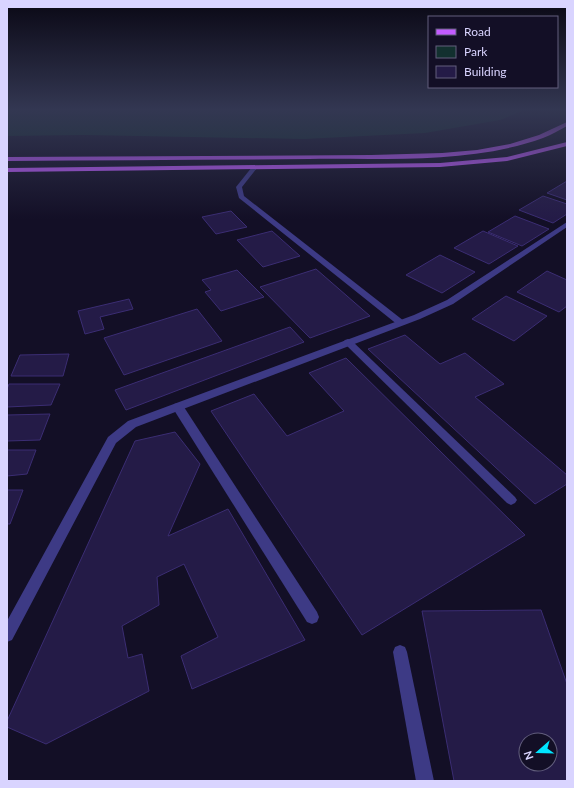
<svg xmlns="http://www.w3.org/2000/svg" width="574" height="788" font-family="Lato,sans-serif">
  <rect width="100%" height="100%" fill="#130f26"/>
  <!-- green -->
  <polygon fill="#12302f" points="7,109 527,109 500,120 425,133 304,139 84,135 7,136"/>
  <!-- building -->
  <g fill="#241b47" stroke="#3b2d73" fill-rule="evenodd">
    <polygon points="567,181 567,200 547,193"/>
    <polygon points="543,196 567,204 567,214 553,223 519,210"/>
    <polygon points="231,211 247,227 216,234 202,217"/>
    <polygon points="515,216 549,229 522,246 488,232"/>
    <polygon points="272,231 300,256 263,267 237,240"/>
    <polygon points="483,231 518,246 489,264 454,248"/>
    <polygon points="440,255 475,272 442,293 406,275"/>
    <polygon points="316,269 370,316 310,338 260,287"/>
    <polygon points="237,270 264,297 221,311 205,292 211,290 202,280"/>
    <polygon points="547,271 567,280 567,306 559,312 517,292"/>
    <polygon points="506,296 547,316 514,341 472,319"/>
    <polygon points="129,299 133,309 100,317 104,329 85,334 78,311"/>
    <polygon points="197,309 222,341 124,375 104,338"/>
    <polygon points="290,327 304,342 126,410 115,390"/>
    <polygon points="405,335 440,364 465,353 504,384 475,397 567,475 567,484 535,504 368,349"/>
    <polygon points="69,354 63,376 11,376 20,355"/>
    <polygon points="346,358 525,535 362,635 211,411 254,394 287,436 344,411 309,373"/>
    <polygon points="9,384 60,384 51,405 7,407 7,389"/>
    <polygon points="50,414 40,440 7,441 7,415"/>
    <polygon points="175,432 200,464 168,536 228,509 305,640 192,689 181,656 218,637 184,564 157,577 159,605 122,626 128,658 142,654 149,691 46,744 7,727 7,721 135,441"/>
    <polygon points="7,450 36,450 27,474 7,476"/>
    <polygon points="7,490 23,490 10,524 7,524"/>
    <path d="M541 610 567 684V781H454L422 611ZM526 740H550V764H526Z"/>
  </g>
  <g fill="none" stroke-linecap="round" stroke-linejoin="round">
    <!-- service -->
    <g fill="#3d3a85" fill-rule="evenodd">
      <polygon points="252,167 257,168 242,187 244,196 404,321 405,323 404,325 398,325 239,198 236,187"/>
      <polygon points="348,339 351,340 515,497 517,500 515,503 511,505 507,503 345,344 343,342 345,340"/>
      <polygon points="178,403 182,404 317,612 319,617 317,622 312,624 307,622 174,410 173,407 174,404"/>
      <polygon points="400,645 405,647 407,652 434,781 416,781 393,652 395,647"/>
    </g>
    <!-- minor -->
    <polygon fill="#3d3a85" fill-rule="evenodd" points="567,222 567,227 453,304 420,319 136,427 116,443 12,640 7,642 7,621 108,437 128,421 414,315 447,300"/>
    <!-- primary -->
    <g fill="#c25bff" fill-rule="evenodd">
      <path d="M567 122V126C559 130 551 135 543 138 472 164 383 158 309 159 208 160 108 160 7 161V157L371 155 442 153 477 150 510 144 539 135Z"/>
      <polygon points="567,142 567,146 507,161 440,167 7,172 7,168 440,163 507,157"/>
    </g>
  </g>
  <!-- sky -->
  <linearGradient id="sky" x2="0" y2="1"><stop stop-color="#0a0815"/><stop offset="0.5" stop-color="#333752"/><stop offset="1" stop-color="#333752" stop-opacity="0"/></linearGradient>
  <rect width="574" height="219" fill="url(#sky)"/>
  <!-- border -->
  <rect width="574" height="788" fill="none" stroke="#d9d4ff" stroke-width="16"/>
  <!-- legend -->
  <rect x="428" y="16" width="130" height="72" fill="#130f26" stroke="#625e7d"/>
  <rect x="436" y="29" width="20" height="6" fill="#c25bff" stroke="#625e7d"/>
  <text x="464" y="36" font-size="12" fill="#d9d4ff">Road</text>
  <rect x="436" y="46" width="20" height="12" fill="#12302f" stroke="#625e7d"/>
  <text x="464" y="56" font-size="12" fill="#d9d4ff">Park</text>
  <rect x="436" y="66" width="20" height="12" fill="#241b47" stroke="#625e7d"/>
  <text x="464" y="76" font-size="12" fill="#d9d4ff">Building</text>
  <!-- north arrow -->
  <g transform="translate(538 752) rotate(250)"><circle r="19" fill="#130f26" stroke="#625e7d"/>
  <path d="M0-3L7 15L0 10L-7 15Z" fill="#00e5ff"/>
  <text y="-6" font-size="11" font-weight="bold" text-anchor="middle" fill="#d9d4ff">N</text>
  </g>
</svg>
